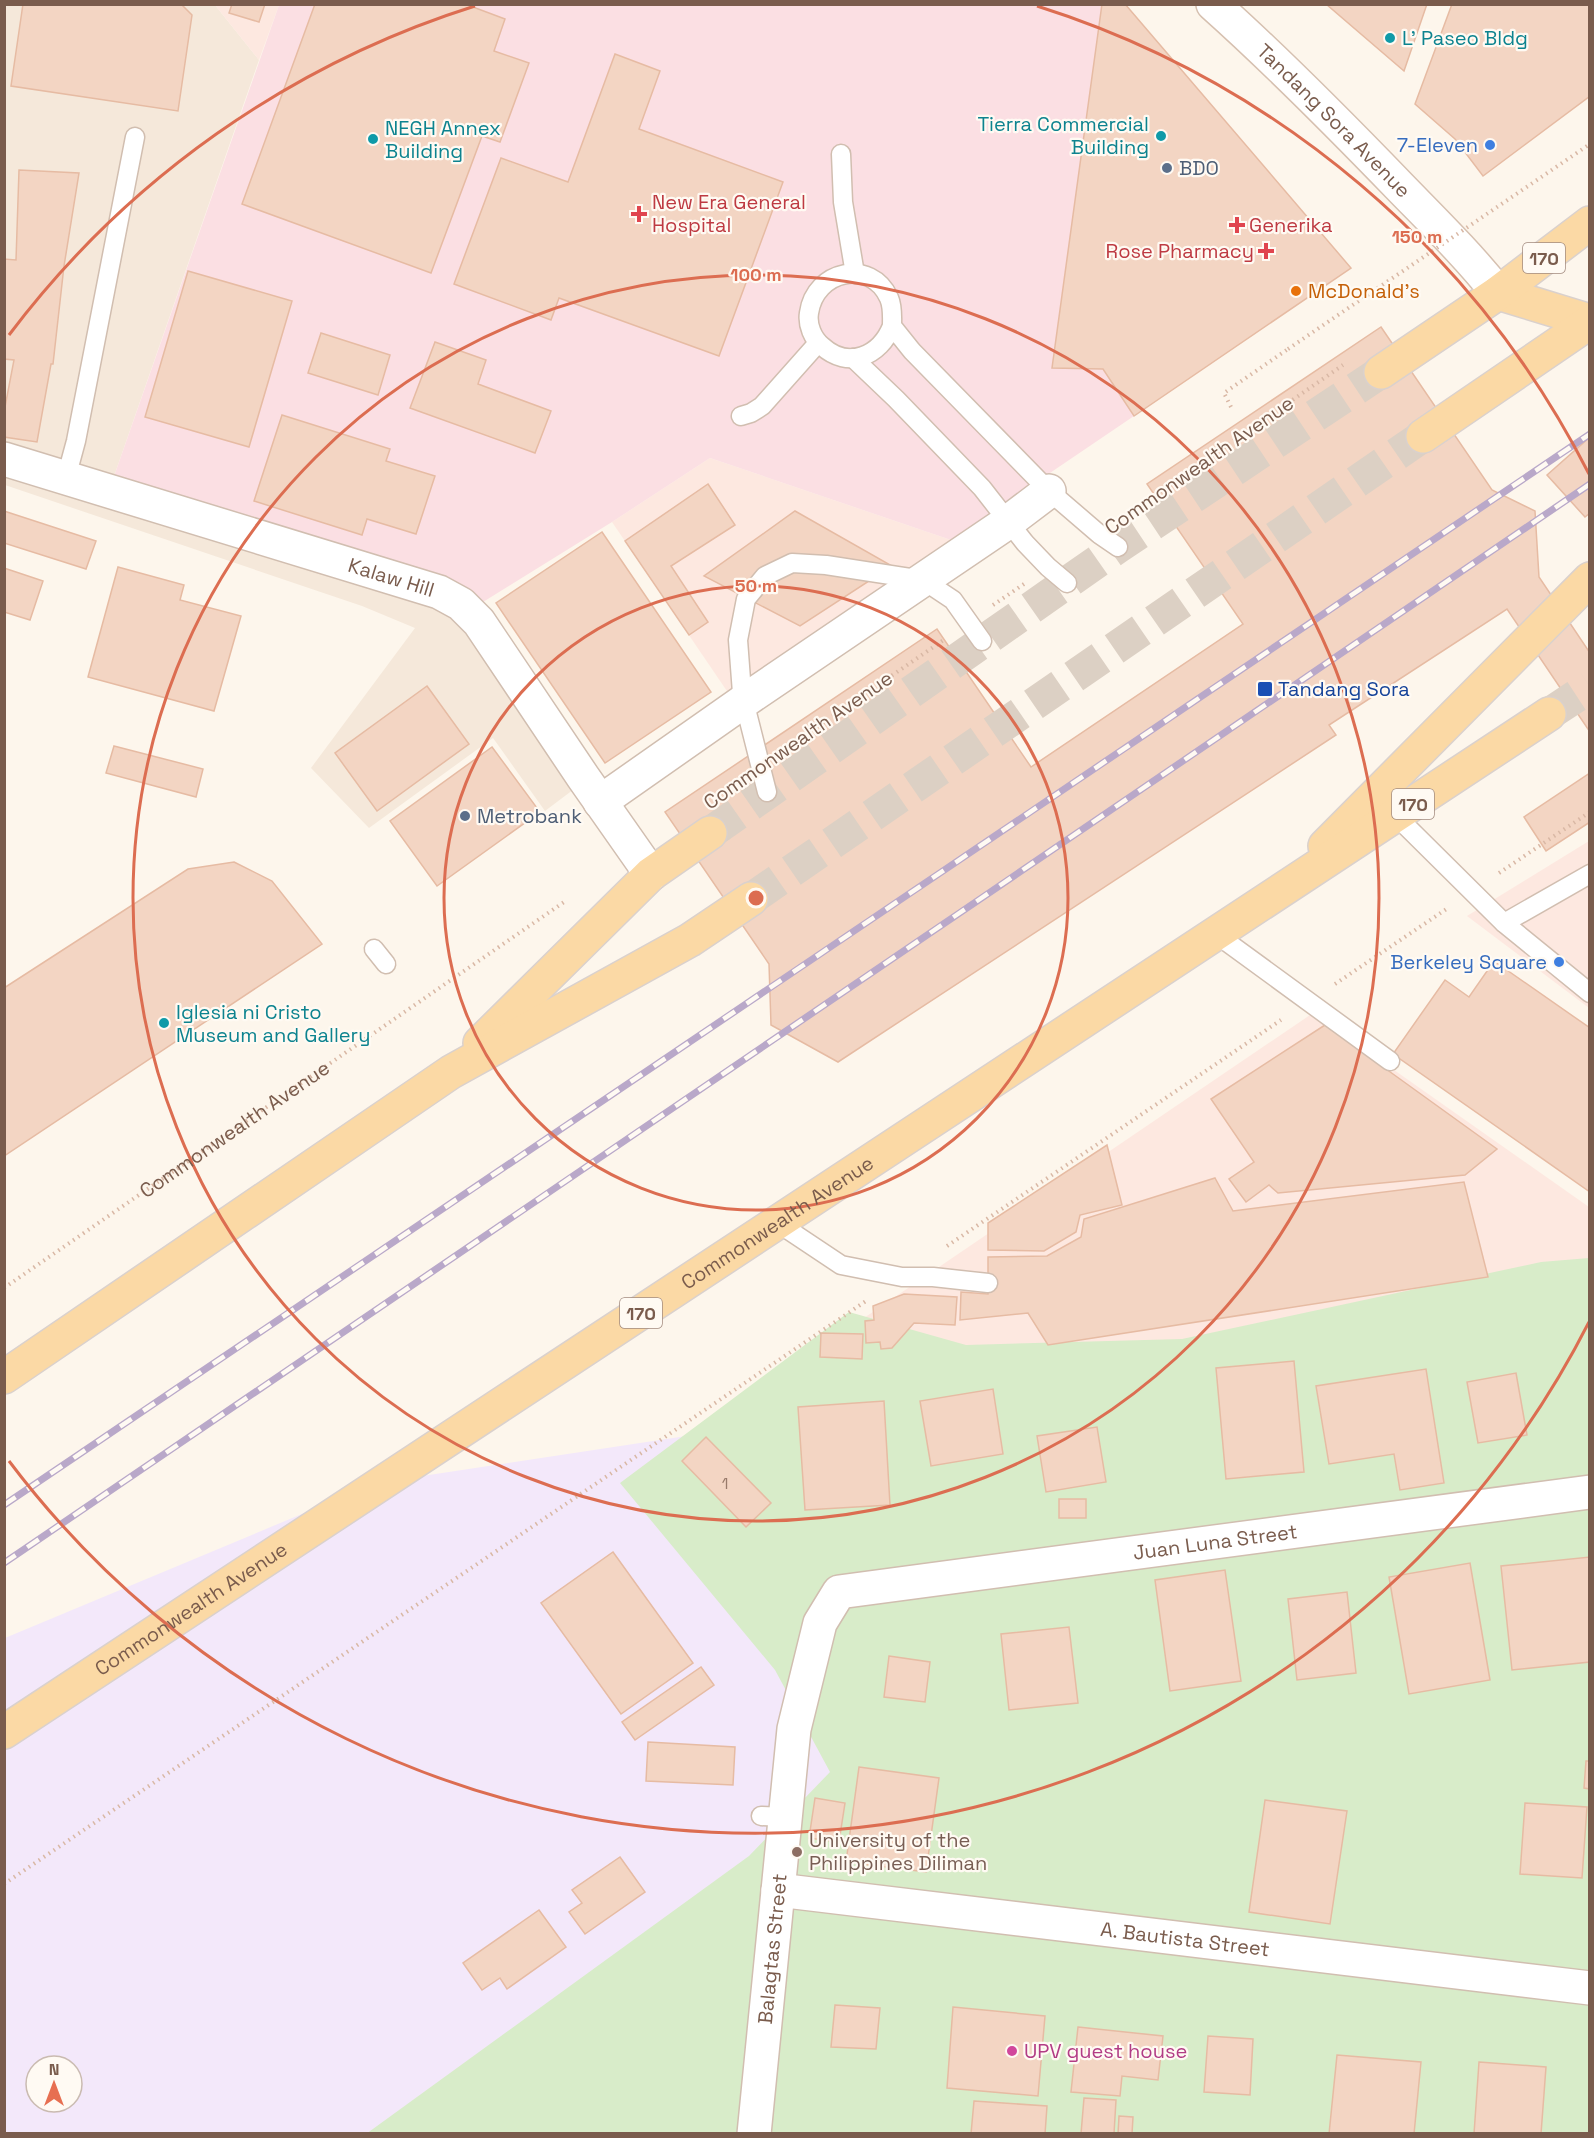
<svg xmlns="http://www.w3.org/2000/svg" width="1594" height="2138" font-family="'Space Grotesk',sans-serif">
  <rect width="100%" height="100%" fill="#fdf6ec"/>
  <!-- residential -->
  <polygon fill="#f5e8da" points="5,5 215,5 259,60 112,482 483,602 598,771 545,811 493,738 369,828 311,768 415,628 362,606 5,485"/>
  <!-- commercial -->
  <g fill="#fde8e0">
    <polygon points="215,5 279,5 259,60"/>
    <polygon points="710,458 951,540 731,697 612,522"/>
    <polygon points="1589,841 1589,1008 1467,916"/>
    <polygon points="1313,1013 1589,1207 1589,1290 752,1394"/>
  </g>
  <!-- education -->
  <path fill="#f3e8fa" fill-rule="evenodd" d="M706 1433 1589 2133 5 2134V1638L376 1483ZM36 2066H72V2102H36Z"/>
  <!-- medical -->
  <polygon fill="#fbdfe3" points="279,5 1102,5 1052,367 1103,369 1134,416 951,540 710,458 612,522 483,602 112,482"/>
  <!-- green -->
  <polygon fill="#d8ecc9" points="1589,1258 1589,2133 366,2134 749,1856 830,1772 775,1670 620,1483 849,1312 966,1345 1182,1339 1541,1262"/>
  <!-- building -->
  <g fill="#f3d5c3" stroke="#e6bba3" stroke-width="1.5">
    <polygon points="23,4 181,4 192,15 178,111 11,86"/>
    <polygon points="232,4 265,4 259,22 229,13"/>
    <polygon points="315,4 465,4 505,19 494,51 529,63 500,142 482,136 431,273 242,204"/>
    <polygon points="1102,4 1125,4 1351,268 1134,416 1103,369 1052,368"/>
    <polygon points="1326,4 1427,4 1404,71"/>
    <polygon points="1452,4 1590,4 1590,96 1483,176 1455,139 1415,104"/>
    <polygon points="615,54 660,71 639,129 783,182 719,356 559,298 551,320 454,284 501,158 568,182"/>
    <polygon points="19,170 79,173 64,266 53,364 51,364 37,442 4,437 4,412 14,360 4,359 4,259 16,260"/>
    <polygon points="188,271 292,301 249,447 145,417"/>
    <polygon points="1381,327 1492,490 1535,511 1539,577 1590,653 1590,732 1507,609 1329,725 1336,735 838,1062 771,1025 769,964 665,812 937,629 1031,767 1243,624 1147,484"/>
    <polygon points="321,333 390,355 378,395 308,373"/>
    <polygon points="435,342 486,360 478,384 551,411 535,453 410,408"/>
    <polygon points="282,415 390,449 386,461 435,476 416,534 367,519 362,535 254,501"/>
    <polygon points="1590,437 1590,513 1585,517 1547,475"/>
    <polygon points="708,484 735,525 671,566 708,622 689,635 625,541"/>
    <polygon points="4,511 96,541 86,569 4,543"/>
    <polygon points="795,511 892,566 800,626 704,576"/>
    <polygon points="602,532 711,692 605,763 496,603"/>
    <polygon points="118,567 184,585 180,600 241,616 214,711 88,677"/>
    <polygon points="4,568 43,581 30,620 4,612"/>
    <polygon points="427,686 469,744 377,811 335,753"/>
    <polygon points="114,746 203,769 196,797 106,773"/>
    <polygon points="492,747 540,812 437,886 390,821"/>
    <polygon points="1590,773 1590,822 1546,851 1524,817"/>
    <polygon points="234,862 272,881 322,944 4,1156 4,988 188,869"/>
    <polygon points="1494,961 1590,1028 1590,1192 1393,1054 1445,980 1469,997"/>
    <polygon points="1325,1025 1497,1149 1465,1175 1278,1193 1269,1185 1246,1202 1229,1179 1254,1162 1211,1099"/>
    <polygon points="1107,1145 1122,1205 1080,1215 1076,1232 1044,1251 988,1250 988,1223"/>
    <polygon points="1215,1178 1233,1211 1464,1182 1488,1277 1048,1345 1028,1313 960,1320 961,1292 988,1294 988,1257 1047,1256 1081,1237 1084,1219"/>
    <polygon points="904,1294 957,1297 955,1325 914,1323 892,1348 881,1349 880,1342 866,1343 865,1321 874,1320 873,1306"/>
    <polygon points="821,1333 863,1334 862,1359 820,1357"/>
    <polygon points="1294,1361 1304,1472 1226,1479 1216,1368"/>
    <polygon points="1426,1369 1444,1483 1400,1490 1394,1454 1329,1464 1316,1386"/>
    <polygon points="1516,1373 1527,1435 1478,1443 1467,1382"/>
    <polygon points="993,1389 1003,1454 931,1466 920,1401"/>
    <polygon points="884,1401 890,1505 805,1510 798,1407"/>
    <polygon points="1097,1427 1106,1482 1046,1492 1037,1436"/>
    <polygon points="706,1437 771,1503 746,1527 682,1461"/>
    <rect x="1059" y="1499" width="27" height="19"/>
    <polygon points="613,1552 693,1663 621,1714 541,1603"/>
    <polygon points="1590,1557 1590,1662 1512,1670 1501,1566"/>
    <polygon points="1470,1563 1490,1680 1409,1694 1389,1577"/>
    <polygon points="1225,1570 1241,1681 1170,1691 1155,1580"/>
    <polygon points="1347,1592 1356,1673 1297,1680 1288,1599"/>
    <polygon points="1069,1627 1078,1703 1009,1710 1001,1634"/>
    <polygon points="889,1656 930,1662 925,1702 884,1697"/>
    <polygon points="701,1667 714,1685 635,1740 622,1722"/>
    <polygon points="648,1742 735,1747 733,1785 646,1781"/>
    <polygon points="1586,1761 1590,1761 1590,1789 1584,1788"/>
    <polygon points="859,1767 939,1778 926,1872 846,1862"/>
    <polygon points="815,1798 845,1803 839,1842 809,1838"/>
    <polygon points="1265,1800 1347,1811 1330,1924 1249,1912"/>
    <polygon points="1525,1803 1587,1807 1582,1878 1520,1874"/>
    <polygon points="620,1857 645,1892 585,1934 569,1912 582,1903 572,1890"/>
    <polygon points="539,1910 566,1947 507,1989 500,1978 482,1990 463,1963"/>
    <polygon points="835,2005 880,2008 876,2049 831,2047"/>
    <polygon points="953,2007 1045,2016 1038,2096 947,2088"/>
    <polygon points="1078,2027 1163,2036 1158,2080 1122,2076 1120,2096 1071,2092"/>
    <polygon points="1208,2036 1253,2039 1250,2095 1204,2092"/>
    <polygon points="1337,2055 1421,2062 1414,2134 1329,2134"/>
    <polygon points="1479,2062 1546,2067 1541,2134 1474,2134"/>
    <polygon points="1084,2098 1116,2100 1114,2134 1081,2134"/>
    <polygon points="974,2101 1047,2106 1045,2134 971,2134"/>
    <polygon points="1119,2116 1133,2117 1132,2134 1118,2134"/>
  </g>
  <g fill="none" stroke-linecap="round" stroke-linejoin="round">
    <!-- primary-tunnel -->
    <g stroke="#dcd0c4" stroke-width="33" stroke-dasharray="33 16" stroke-linecap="butt">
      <polyline points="1549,714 1590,687"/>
      <polyline points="710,833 1118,547 1381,372"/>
      <polyline points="751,899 1423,436"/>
    </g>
    <defs>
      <g id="lane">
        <polyline points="841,154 843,202 855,274"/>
        <path d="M892 326C880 356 848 370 822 346 813 339 807 325 809 313 815 270 871 258 889 298 893 307 892 317 892 326L912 351 1049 491 1099 534 1118 547"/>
        <polyline points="853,358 896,399 982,488 1025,543 1048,567 1067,583"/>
        <polyline points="741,416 751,413 762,406 818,343"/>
        <polyline points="66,478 76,441 135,137"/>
        <polyline points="767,792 742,693 738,640 746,599 765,576 792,563 826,565 923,580 953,600 982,641"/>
        <polyline points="1396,816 1504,923 1590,993"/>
        <polyline points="1504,923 1590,874"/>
        <polyline points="1216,934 1390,1061"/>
        <polyline points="374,949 386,964"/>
        <polyline points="778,1223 841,1265 902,1277 933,1277 988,1283"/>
        <polyline points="761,1816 786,1817"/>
      </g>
      <g id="street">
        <path id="s2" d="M4 459 439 592 461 604 479 622 583 777 651 874"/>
        <polyline points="600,802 744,701 1008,522 1049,491"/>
        <path id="s3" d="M778 1890 1590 1988"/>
        <path id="s4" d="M754 2134 794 1729 820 1623 839 1592 1590 1492"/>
      </g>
      <g id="secondary">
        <path id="s5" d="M1213 4C1278 62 1339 124 1399 186 1433 221 1468 255 1498 293"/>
      </g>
      <g id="primary">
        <polyline points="1498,293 1590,321"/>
        <polyline points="1381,372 1498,293 1590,223"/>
        <polyline points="1423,436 1590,322"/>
        <polyline points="1325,846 1590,579"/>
        <polyline points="480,1043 651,874 710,833"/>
        <polyline points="4,1377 451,1072 690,940 751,899"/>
        <path id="s6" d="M4 1732 1549 714"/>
      </g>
    </defs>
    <!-- lane casing -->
    <use href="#lane" stroke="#d1beb0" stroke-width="21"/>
    <!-- street casing -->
    <use href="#street" stroke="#d1beb0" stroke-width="36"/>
    <!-- secondary casing -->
    <use href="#secondary" stroke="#d6c0b0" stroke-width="36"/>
    <!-- primary casing -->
    <use href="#primary" stroke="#dad1cd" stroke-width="36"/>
    <!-- path -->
    <g stroke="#d9b8a5" stroke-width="4" stroke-dasharray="1.5 4.5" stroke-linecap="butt">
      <polyline points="1231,407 1224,393 1288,349"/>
      <polyline points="1125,516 1343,365"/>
      <polyline points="993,605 1024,584"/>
      <polyline points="788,747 945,639"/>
      <polyline points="716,796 733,785"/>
      <polyline points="1499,873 1590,812"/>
      <polyline points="1335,984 1448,908"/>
      <polyline points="947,1246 1281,1020"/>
      <path id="s1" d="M4 1288 567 900"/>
      <polyline points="4,1884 866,1301"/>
    </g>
    <!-- lane -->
    <use href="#lane" stroke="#fff" stroke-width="18"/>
    <!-- street -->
    <use href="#street" stroke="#fff" stroke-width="33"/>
    <!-- secondary -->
    <use href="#secondary" stroke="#fff" stroke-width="33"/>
    <!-- primary -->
    <use href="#primary" stroke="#fbd9a5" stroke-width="33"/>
    <defs>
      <g id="rail">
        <polyline points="4,1505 1590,434"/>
        <polyline points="4,1563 1590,484"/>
      </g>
    </defs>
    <!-- rail casing -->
    <use href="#rail" stroke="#b9a8c9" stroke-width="7"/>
    <!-- rail -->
    <use href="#rail" stroke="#fffaf3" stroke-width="4.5" stroke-dasharray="14" stroke-linecap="butt"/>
    <!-- path-bridge -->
    <polyline stroke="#d9b8a5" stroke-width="4" stroke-dasharray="1.5 4.5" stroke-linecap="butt" points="1288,349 1590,144"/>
  </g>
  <!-- distance rings -->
  <g fill="none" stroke="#dc6d51" stroke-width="3">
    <circle cx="756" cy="898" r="312"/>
    <circle cx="756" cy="898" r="623"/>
    <path d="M1589 1322A935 935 0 0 1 9 1461M9 335A935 935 0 0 1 475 6M1037 6A935 935 0 0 1 1589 474"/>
  </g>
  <!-- markers -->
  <g fill="#0f9aa8" stroke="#fffaf3" stroke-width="2">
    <circle cx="1390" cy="38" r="6"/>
    <circle cx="1161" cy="136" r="6"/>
    <circle cx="373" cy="139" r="6"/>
    <circle cx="164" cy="1023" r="6"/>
  </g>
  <g fill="#3f7fe0" stroke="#fffaf3" stroke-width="2">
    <circle cx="1490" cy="145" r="6"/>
    <circle cx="1559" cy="962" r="6"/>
  </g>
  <g fill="#5c6f8a" stroke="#fffaf3" stroke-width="2">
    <circle cx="1167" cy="168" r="6"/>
    <circle cx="465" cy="816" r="6"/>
  </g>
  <g fill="#e0444e" stroke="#fffaf3" stroke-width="2">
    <path d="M636 205h6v6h6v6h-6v6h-6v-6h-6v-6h6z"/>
    <path d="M1234 216h6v6h6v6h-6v6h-6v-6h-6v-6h6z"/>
    <path d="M1263 242h6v6h6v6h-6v6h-6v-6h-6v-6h6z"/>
  </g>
  <circle fill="#e8710a" stroke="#fffaf3" stroke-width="2" cx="1296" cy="291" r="6"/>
  <rect fill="#1a4fb4" stroke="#fffaf3" stroke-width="2" x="1257" y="681" width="16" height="16" rx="3"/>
  <circle fill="#8d6e63" stroke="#fffaf3" stroke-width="2" cx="797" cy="1852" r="6"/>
  <circle fill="#d1479c" stroke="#fffaf3" stroke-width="2" cx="1012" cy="2051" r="6"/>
  <g text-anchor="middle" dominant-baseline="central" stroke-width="4.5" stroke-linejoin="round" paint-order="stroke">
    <!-- number labels -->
    <g font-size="16" fill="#987a6a">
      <text x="725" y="1483">1</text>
    </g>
    <!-- shield labels -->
    <g fill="#fffaf3" stroke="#a28b7f" stroke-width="1.5">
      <rect x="1523" y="243" width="42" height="30" rx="4.5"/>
      <rect x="1392" y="789" width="42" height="30" rx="4.5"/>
      <rect x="620" y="1298" width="42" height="30" rx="4.5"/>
    </g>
    <g font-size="18" font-weight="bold" fill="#7a5c4d">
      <text x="1544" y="258">170</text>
      <text x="1413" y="804">170</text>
      <text x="641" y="1313">170</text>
    </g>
    <!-- culture labels -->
    <g font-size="20" fill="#0d838f" stroke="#fffaf3" text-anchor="start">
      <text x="1402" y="38">L' Paseo Bldg</text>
      <text x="1149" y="124" text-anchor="end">Tierra Commercial<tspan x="1149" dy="23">Building</tspan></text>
      <text x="385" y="128">NEGH Annex<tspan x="385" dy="23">Building</tspan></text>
      <text x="176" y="1012">Iglesia ni Cristo<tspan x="176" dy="23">Museum and Gallery</tspan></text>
    </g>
    <!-- street labels -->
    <g font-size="20" fill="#7a5c4d" stroke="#fffaf3">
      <text stroke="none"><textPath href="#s5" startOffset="168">Tandang Sora Avenue</textPath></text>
      <text transform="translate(1199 465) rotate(-35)">Commonwealth Avenue</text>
      <text stroke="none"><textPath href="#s2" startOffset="405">Kalaw Hill</textPath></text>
      <text transform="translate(798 740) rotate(-35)">Commonwealth Avenue</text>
      <text stroke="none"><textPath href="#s1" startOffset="280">Commonwealth Avenue</textPath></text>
      <text stroke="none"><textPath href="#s6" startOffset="926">Commonwealth Avenue</textPath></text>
      <text stroke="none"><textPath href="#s4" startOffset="932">Juan Luna Street</textPath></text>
      <text stroke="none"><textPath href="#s6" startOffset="224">Commonwealth Avenue</textPath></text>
      <text stroke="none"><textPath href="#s3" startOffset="410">A. Bautista Street</textPath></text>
      <text stroke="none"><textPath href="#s4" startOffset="186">Balagtas Street</textPath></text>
    </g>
    <!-- shop labels -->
    <g font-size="20" fill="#366cbe" stroke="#fffaf3" text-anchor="end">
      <text x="1478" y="145">7-Eleven</text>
      <text x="1547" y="962">Berkeley Square</text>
    </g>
    <!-- service labels -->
    <g font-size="20" fill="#4e5e75" stroke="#fffaf3" text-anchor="start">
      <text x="1179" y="168">BDO</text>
      <text x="477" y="816">Metrobank</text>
    </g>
    <!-- health labels -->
    <g font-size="20" fill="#be3a42" stroke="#fffaf3" text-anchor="start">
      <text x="652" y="202">New Era General<tspan x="652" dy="23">Hospital</tspan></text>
      <text x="1249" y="225">Generika</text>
      <text x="1254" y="251" text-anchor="end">Rose Pharmacy</text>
    </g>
    <!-- food labels -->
    <g font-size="20" fill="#c56008" stroke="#fffaf3" text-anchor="start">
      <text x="1308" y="291">McDonald's</text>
    </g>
    <!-- transit labels -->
    <g font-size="20" fill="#164399" stroke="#fffaf3" text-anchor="start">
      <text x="1278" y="689">Tandang Sora</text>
    </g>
    <!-- education labels -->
    <g font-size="20" fill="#785e54" stroke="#fffaf3" text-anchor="start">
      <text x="809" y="1840">University of the<tspan x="809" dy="23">Philippines Diliman</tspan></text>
    </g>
    <!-- hotel labels -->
    <g font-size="20" fill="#b23c85" stroke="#fffaf3" text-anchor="start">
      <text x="1024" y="2051">UPV guest house</text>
    </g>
  </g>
  <circle cx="756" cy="898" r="9" fill="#dc6d51" stroke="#fffaf3" stroke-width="3"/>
  <g font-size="18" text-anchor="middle" font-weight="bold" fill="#dc6d51" stroke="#fffaf3" stroke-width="4.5" stroke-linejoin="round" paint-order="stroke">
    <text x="1417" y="243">150 m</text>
    <text x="756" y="281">100 m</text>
    <text x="756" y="592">50 m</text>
  </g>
  <!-- border -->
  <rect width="1594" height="2138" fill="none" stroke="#7a5c4d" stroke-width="12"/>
  <!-- north arrow -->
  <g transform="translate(54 2084)"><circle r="28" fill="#fffaf3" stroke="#cabbb1" stroke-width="1.5"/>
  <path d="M0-4.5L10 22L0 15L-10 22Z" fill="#e76f51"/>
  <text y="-9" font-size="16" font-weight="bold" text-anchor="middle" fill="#7a5c4d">N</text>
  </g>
</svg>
